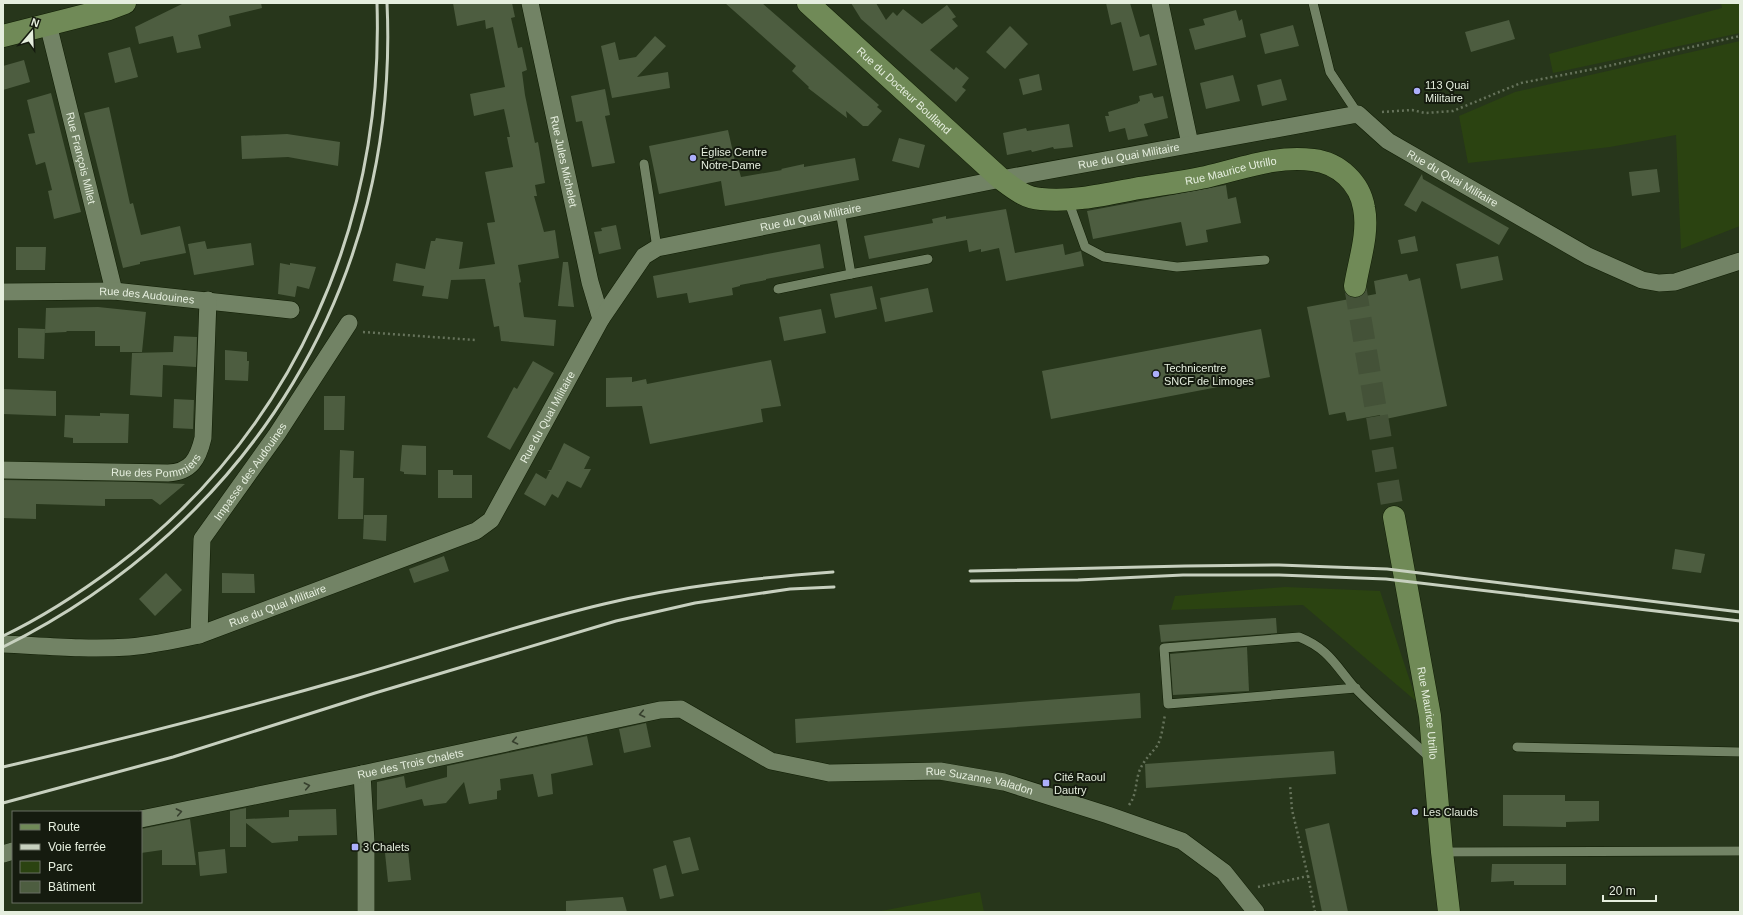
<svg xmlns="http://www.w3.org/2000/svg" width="1743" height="915" font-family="Helvetica,sans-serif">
  <rect width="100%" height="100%" fill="#27361b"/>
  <!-- green -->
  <g fill="#2b4311">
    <polygon points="1721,3 1740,3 1740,33 1553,73 1549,54 1722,8"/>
    <polygon points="1740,41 1740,226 1681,249 1676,135 1610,147 1468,163 1459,116 1515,92"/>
    <polygon points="1285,587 1380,591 1417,702 1303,605 1171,610 1175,596"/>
    <polygon points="980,892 984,912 876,912"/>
  </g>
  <!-- building -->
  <g fill="#4d5d40">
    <polygon points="184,3 261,3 262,8 229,16 231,26 198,35 201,48 177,53 173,36 139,44 135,27"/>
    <polygon points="453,3 512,3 515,17 511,18 518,48 522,47 527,70 522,72 525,95 535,143 538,142 545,183 535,185 537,196 534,196 544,232 555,230 559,258 518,265 521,282 519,283 524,317 556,320 554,346 501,341 499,326 494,327 485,279 451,280 448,299 422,296 424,286 393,281 396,263 425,269 431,241 435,241 436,238 463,242 459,269 495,264 487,223 495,222 485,172 513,167 507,137 510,137 504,109 474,116 470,94 505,87 493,27 486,29 485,20 457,26"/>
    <polygon points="725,3 762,3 879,105 877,107 882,111 868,126 863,126 846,111 847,118 808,88 809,87 792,71 796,66"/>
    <polygon points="851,3 876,3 886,20 893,12 897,16 903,9 922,24 947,5 956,17 952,19 958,26 930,50 954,70 956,67 969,78 962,87 966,90 956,102 861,19"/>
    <polygon points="1106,3 1130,3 1140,37 1149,34 1157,65 1133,71 1121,22 1111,25"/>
    <polygon points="1236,10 1239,21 1242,19 1246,37 1195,50 1189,29 1205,25 1203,19"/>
    <polygon points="1509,20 1515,39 1471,52 1465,32"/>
    <polygon points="1293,25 1299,46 1265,54 1260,34"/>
    <polygon points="1010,26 1028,44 1005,69 986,52"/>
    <polygon points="655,36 666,46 637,77 668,72 670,88 612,98 601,46 615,42 619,60 636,57"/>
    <polygon points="130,47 138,77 115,83 108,53"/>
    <polygon points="24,60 30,82 3,90 3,66"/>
    <polygon points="1039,74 1042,90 1023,95 1019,79"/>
    <polygon points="1233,75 1240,101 1206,109 1200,83"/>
    <polygon points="1281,79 1287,100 1262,106 1257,85"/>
    <polygon points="605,89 610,115 605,116 615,163 592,167 582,121 576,122 571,96"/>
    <polygon points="51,93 81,212 54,219 48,191 52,190 45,162 36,165 28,134 35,133 27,100"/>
    <polygon points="1152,93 1154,98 1163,96 1168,118 1144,124 1148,136 1128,140 1125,128 1109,132 1105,116 1109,116 1108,112 1138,103 1138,102 1140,101 1139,96"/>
    <polygon points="109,107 130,204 133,203 141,235 180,226 186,253 140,262 140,264 123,268 84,113"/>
    <polygon points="1069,124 1073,147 1054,149 1053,147 1032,152 1031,150 1007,155 1003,133 1026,128 1027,131"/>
    <polygon points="728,130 737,170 739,170 741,177 782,170 781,169 804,164 804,167 855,158 859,180 725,206 721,181 659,194 649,146"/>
    <polygon points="287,134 340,142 338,166 288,157 242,159 241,136"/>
    <polygon points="899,138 925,145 919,168 892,161"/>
    <polygon points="1657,169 1660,192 1632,196 1629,172"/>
    <polygon points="1422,174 1423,179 1509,228 1499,245 1422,201 1416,212 1404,205"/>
    <polygon points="1226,185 1228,199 1236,197 1241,223 1206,230 1208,242 1186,246 1181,222 1093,239 1087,211"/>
    <polygon points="1006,209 1015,253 1063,244 1065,255 1081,251 1084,266 1006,281 999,248 981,252 981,249 969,252 967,240 869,259 864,236 933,223 932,219 946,216 946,219"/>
    <polygon points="616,225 621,249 599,254 594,232 602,231 601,228"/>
    <polygon points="1415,236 1418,251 1401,254 1398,240"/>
    <polygon points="205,241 207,249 251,243 254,265 194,275 188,244"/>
    <polygon points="820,244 824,268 766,279 766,280 740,285 740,286 732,288 733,295 689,303 687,293 657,298 653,276"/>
    <polygon points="16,247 46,247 45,270 16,270"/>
    <polygon points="1498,256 1503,280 1461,289 1456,264"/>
    <polygon points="563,262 568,262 574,307 558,306"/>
    <polygon points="280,263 290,265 290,263 316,267 309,289 297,286 295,297 278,294"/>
    <polygon points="1407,274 1409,281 1420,278 1447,406 1381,420 1380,415 1347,421 1345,412 1329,415 1307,307 1376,294 1374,281"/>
    <polygon points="872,286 877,309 835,318 830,294"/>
    <polygon points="928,288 933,312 885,322 880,298"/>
    <polygon points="98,307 146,312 142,352 120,352 120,346 95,346 95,331 67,331 66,332 45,333 46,308"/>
    <polygon points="821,309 826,333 784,341 779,317"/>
    <polygon points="18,328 45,329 44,359 18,358"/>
    <polygon points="1261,329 1270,377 1051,419 1042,371"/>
    <polygon points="174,336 197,337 196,367 163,365 162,397 130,395 132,353 173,352"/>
    <polygon points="225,350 247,352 247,361 249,361 248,381 225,380"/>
    <polygon points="771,360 781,406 761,409 763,422 650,444 642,406 606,407 606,378 632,377 632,382 646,379 647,384"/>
    <polygon points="533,361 554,373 510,450 487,437 514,387 517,389"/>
    <polygon points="3,389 56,391 56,416 3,414"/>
    <polygon points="324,396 345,396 344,430 324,430"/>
    <polygon points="174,399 194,400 193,429 173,428"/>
    <polygon points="100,413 129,414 128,443 73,443 73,438 64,437 65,415 100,416"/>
    <polygon points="564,443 590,457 584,469 591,469 581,488 567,481 558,498 552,494 545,506 524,494 536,473 546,479 550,471 547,470 551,470"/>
    <polygon points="402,445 426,446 426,475 404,474 404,472 400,471"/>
    <polygon points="340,450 354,451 353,478 364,478 363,519 338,519"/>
    <polygon points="438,470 453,470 453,475 472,475 472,498 438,498"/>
    <polygon points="3,480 135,482 185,484 160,505 152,499 105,499 105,506 36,504 36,519 3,518"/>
    <polygon points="364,515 387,515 386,541 363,539"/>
    <polygon points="1675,549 1705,554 1701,573 1672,569"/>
    <polygon points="444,556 449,571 414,583 409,569"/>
    <polygon points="166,573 182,590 155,616 139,599"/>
    <polygon points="222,573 254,574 255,593 222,593"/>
    <polygon points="1276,618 1277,633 1161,642 1159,625"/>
    <polygon points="1247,647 1249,691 1173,695 1170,654"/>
    <polygon points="1140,693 1141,718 796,743 795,719"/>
    <polygon points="646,723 651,747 624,753 619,729"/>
    <polygon points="587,736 593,765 551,774 553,794 538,797 533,774 500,779 501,790 497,791 497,799 469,804 464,782 446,803 424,806 422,799 377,810 377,782 404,776 406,788 447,777 447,766"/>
    <polygon points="1334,751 1336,774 1146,788 1145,764"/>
    <polygon points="1503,795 1565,795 1565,801 1599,801 1599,821 1566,822 1566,827 1503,826"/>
    <polygon points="246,808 246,819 289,817 289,810 336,809 337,835 298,836 298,841 272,843 246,823 246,847 230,847 230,811"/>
    <polygon points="190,819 196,865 162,865 162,850 141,853 141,829"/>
    <polygon points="1329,823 1348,912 1322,912 1305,829"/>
    <polygon points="690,837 699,870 682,874 673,841"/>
    <polygon points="225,849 227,873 200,876 198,852"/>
    <polygon points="408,851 411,880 388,882 385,853"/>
    <polygon points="1492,864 1566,864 1566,885 1514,885 1514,881 1491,882"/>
    <polygon points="666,865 674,896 660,899 653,869"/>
    <polygon points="623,897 627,912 566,912 566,901"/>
  </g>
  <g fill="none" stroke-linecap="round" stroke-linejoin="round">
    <!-- secondary-tunnel -->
    <polyline stroke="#445238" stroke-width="22" stroke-dasharray="22 11" stroke-linecap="butt" points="1355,286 1394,517"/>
    <defs>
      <g id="lane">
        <polyline points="1313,3 1330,72 1358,114"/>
        <polyline points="644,164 657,248"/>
        <polyline points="1068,200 1085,247 1104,257 1177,267 1265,260"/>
        <polyline points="851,274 928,259"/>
        <polyline points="778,289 851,274 840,211"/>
        <path d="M1356 688 1168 704 1164 648 1299 637C1329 649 1335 665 1355 688 1378 712 1405 734 1430 758"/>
        <polyline points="1517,747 1740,752"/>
        <polyline points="1442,852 1740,851"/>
      </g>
      <g id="street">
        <path id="s1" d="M530 3 590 282 601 319"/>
        <polyline points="1160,3 1190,144"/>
        <path id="s2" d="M48 24 114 291"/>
        <path id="s3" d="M3 292 114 291 291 310"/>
        <path id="s4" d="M3 470 168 473C191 472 198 459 203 438L208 300"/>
        <path id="s5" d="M199 635 202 539 277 434 349 323"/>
        <path id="s6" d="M3 644C45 646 87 650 129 647 153 645 176 640 199 635L476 531 491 520 601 319 644 256 657 248 1001 179 1358 114 1388 141 1588 256 1642 280 1659 283 1675 282 1740 261"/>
        <polyline points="362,774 366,842 366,912"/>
        <path id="s7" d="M141 819 362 774 660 710 681 709 771 761 829 773 940 771 1004 782 1108 815 1182 841 1224 872 1256 912"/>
        <polyline points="3,854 13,851"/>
      </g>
      <g id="secondary">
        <path id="s8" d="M808 3 1001 179C1013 188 1025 198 1041 199 1072 202 1103 195 1134 189 1158 185 1182 182 1206 177 1241 169 1276 155 1313 160 1339 163 1360 183 1364 208 1369 233 1359 261 1355 286"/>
        <polyline points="3,36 109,9 125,3"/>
        <path id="s9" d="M1394 517 1430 716 1442 852 1449 912"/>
      </g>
    </defs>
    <!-- lane casing -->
    <use href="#lane" stroke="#101d04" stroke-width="10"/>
    <!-- street casing -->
    <use href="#street" stroke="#101d04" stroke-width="18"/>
    <!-- secondary casing -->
    <use href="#secondary" stroke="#101d04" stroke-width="23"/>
    <!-- path -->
    <g stroke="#66735b" stroke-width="2.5" stroke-dasharray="2 3" stroke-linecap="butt">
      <polyline points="1382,112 1412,110 1425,113 1453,111 1521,83 1599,68 1740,36"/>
      <polyline points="363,332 475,340"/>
      <path d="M1129 805C1137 794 1135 784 1139 772 1143 761 1150 755 1157 746 1162 738 1163 724 1165 715"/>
      <polyline points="1308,876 1315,912"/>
      <polyline points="1258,887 1308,876 1292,810 1290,785"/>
    </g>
    <!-- lane -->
    <use href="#lane" stroke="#728365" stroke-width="9"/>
    <!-- street -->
    <use href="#street" stroke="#728365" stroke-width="17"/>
    <!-- secondary -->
    <use href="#secondary" stroke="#708a57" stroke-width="22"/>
    <!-- rail -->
    <g stroke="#c7d0bf" stroke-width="3">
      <polyline points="970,571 1185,566 1279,565 1387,569 1740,612"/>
      <polyline points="971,581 1078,580 1183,575 1279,575 1386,579 1740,621"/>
      <path d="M3 636C43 617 81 592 116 566 294 431 384 225 377 3"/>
      <path d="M3 647C251 524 400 281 387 3"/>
      <path d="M3 767C120 740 237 710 352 677 436 653 519 624 604 604 679 586 756 578 833 572"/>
      <polyline points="3,803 173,757 375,693 616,621 695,603 790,589 834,587"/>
    </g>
  </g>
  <!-- one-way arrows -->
  <defs><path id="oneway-chevron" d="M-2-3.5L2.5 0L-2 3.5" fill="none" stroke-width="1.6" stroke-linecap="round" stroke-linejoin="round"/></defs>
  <g stroke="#363f2d">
    <use href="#oneway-chevron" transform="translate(642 714) rotate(168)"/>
    <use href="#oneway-chevron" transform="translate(515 741) rotate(168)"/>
    <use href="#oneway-chevron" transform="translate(307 786) rotate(-11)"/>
    <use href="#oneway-chevron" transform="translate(179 812) rotate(-11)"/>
  </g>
  <!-- markers -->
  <g fill="#acaffb" stroke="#151b0f" stroke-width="1.5">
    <circle cx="1417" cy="91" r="4"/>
    <circle cx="693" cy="158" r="4"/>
    <circle cx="1156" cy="374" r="4"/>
    <rect x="1042" y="779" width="8" height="8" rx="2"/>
    <circle cx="1415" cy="812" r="4"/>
    <rect x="351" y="843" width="8" height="8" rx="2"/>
  </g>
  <g text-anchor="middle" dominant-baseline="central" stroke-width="4" stroke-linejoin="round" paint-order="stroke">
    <!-- poi labels -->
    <g font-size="11" fill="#e5eede" stroke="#151b0f" text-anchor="start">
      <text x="1425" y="85">113 Quai<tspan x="1425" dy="13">Militaire</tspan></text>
      <text x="701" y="152">Église Centre<tspan x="701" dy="13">Notre-Dame</tspan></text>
      <text x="1164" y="368">Technicentre<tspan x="1164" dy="13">SNCF de Limoges</tspan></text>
      <text x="1054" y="777">Cité Raoul<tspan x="1054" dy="13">Dautry</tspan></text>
      <text x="1423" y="812">Les Clauds</text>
      <text x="363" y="847">3 Chalets</text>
    </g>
    <!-- street labels -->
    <g font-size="11" fill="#e5eede" stroke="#151b0f">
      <text stroke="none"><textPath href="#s8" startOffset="130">Rue du Docteur Boulland</textPath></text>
      <text stroke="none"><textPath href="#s6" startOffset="1313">Rue du Quai Militaire</textPath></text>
      <text stroke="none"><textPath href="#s2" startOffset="138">Rue François Millet</textPath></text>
      <text stroke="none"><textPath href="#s1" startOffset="162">Rue Jules Michelet</textPath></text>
      <text stroke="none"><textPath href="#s8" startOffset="499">Rue Maurice Utrillo</textPath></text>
      <text stroke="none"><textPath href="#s6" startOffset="1661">Rue du Quai Militaire</textPath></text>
      <text stroke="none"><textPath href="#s6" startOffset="989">Rue du Quai Militaire</textPath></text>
      <text stroke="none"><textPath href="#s3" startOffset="144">Rue des Audouines</textPath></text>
      <text stroke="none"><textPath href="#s6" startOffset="629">Rue du Quai Militaire</textPath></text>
      <text stroke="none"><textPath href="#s4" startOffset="155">Rue des Pommiers</textPath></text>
      <text stroke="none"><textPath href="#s5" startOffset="179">Impasse des Audouines</textPath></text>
      <text stroke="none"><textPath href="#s6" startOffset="281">Rue du Quai Militaire</textPath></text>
      <text stroke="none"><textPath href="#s9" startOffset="199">Rue Maurice Utrillo</textPath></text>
      <text stroke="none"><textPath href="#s7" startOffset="275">Rue des Trois Chalets</textPath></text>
      <text stroke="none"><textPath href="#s7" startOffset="866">Rue Suzanne Valadon</textPath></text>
    </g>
  </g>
  <!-- border -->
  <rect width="1743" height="915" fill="none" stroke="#e5eede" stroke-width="8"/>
  <!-- legend -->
  <rect x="12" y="811" width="130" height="92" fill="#151b0f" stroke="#686f62"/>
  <rect x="20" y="824" width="20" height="6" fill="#708a57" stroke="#686f62"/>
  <text x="48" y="831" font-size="12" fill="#e5eede">Route</text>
  <rect x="20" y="844" width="20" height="6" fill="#c7d0bf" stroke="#686f62"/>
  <text x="48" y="851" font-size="12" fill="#e5eede">Voie ferrée</text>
  <rect x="20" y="861" width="20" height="12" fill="#2b4311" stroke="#686f62"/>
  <text x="48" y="871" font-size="12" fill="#e5eede">Parc</text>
  <rect x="20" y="881" width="20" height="12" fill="#4d5d40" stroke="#686f62"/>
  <text x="48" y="891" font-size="12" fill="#e5eede">Bâtiment</text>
  <!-- north arrow -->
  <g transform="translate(32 32) rotate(19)" stroke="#151b0f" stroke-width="3" paint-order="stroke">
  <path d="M0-3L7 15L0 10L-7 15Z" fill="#e5eede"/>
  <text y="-6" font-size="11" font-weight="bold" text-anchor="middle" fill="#e5eede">N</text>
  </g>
  <!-- scale -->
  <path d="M1603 895v6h53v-6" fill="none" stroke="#e5eede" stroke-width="2"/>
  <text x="1609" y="895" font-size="12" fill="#e5eede" stroke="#151b0f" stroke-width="3" paint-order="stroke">20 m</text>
</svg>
